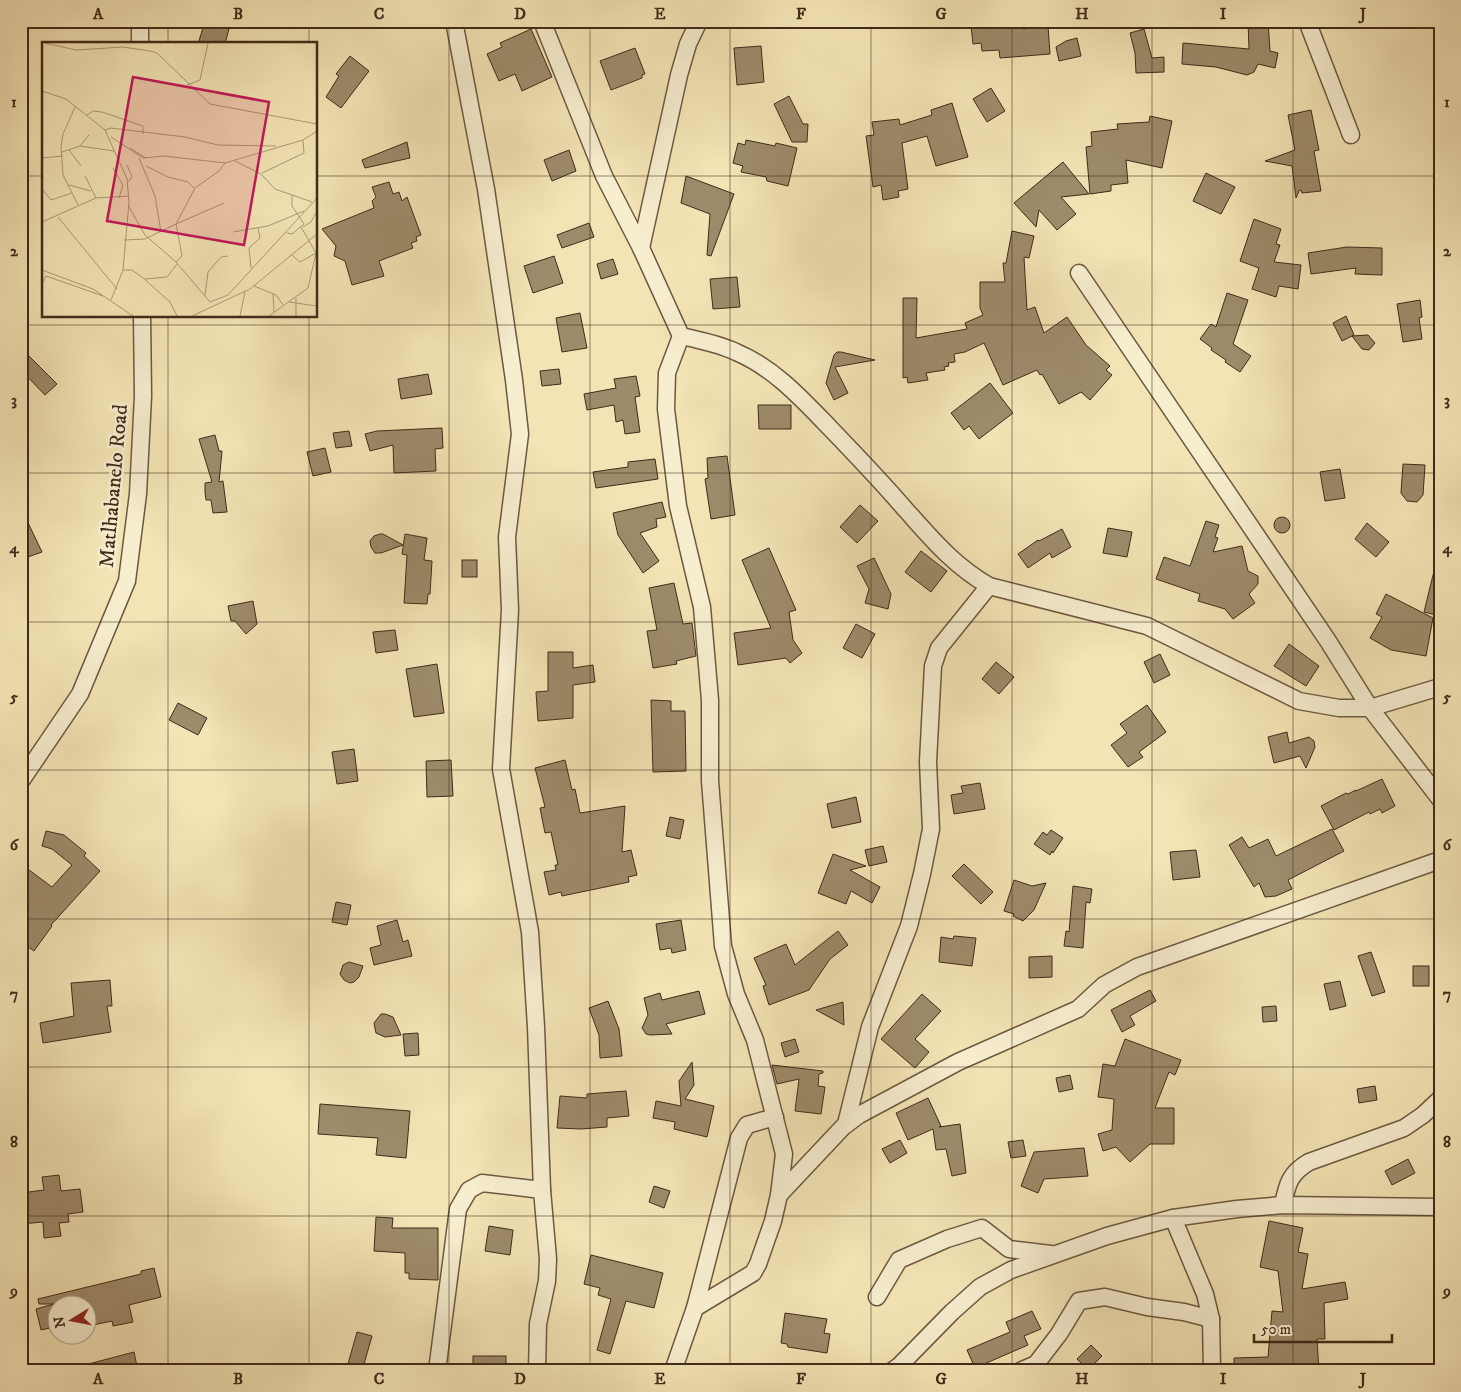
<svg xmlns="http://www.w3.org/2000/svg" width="1461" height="1392" font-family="'IM FELL DW Pica',serif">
  <rect width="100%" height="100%" fill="#f3e4b5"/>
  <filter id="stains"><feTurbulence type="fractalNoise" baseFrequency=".004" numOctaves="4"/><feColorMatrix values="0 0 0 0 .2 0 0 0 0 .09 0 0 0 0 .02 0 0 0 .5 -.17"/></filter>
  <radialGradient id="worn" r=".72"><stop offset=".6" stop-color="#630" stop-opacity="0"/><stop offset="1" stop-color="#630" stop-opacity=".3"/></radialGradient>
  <!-- building -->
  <g fill="#9d8b6a" stroke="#402b19">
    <polygon points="205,21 231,21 225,44 198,44"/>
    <polygon points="987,21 1006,21 1006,27 1021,25 1023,29 1048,26 1050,54 1000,58 999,50 982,51 981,43 973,44 971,26 983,25 983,24 988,23"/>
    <polygon points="1248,21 1268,21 1270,51 1278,53 1275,68 1258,64 1254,72 1247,75 1216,67 1182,64 1183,43 1249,49"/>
    <polygon points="531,29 552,77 522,91 515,74 499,81 487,54 502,47 500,43"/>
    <polygon points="1144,29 1152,58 1164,57 1164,72 1136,73 1135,53 1130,33"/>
    <polygon points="1077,38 1081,56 1059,61 1056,47 1066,41"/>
    <polygon points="761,46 764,82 737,85 734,48"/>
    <polygon points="635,48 645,74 642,75 642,78 611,90 600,61"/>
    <polygon points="350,56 369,71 341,108 326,97 339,76 336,74"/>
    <polygon points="991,88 1005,111 987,122 973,99"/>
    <polygon points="789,96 803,124 808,124 807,142 792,142 774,104"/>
    <polygon points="952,103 968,157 936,166 927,136 902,143 908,189 898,191 899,197 883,200 881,185 873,187 866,136 874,135 872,122 899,119 900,125 932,115 931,110"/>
    <polygon points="1311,110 1319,150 1314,151 1321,191 1302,193 1301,190 1299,191 1296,198 1292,166 1265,161 1295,150 1288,115"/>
    <polygon points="1150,116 1172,121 1162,168 1126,160 1128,183 1111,185 1111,191 1090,194 1086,147 1092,146 1091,132 1118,129 1117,124 1149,122"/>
    <polygon points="746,140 775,146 776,143 797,148 788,186 767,181 766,177 741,172 743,166 733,163 738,143 745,145"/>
    <polygon points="407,142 410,158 365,168 362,160"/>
    <polygon points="569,150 576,171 552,181 544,160"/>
    <polygon points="1063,162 1089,194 1061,197 1076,214 1057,230 1039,210 1036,227 1014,203"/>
    <polygon points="1206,173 1235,187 1221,214 1193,201"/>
    <polygon points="686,176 734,194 711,256 707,255 710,214 681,203"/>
    <polygon points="389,182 393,194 399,192 402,201 407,197 421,235 416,237 417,241 411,243 413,248 379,261 384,276 352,285 345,261 334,256 336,246 322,229 374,208 372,201 376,197 372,187"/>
    <polygon points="1254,219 1281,229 1276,244 1280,245 1274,262 1301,265 1298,289 1279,286 1276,297 1252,289 1259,268 1240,261"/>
    <polygon points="589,223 594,237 562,248 557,235"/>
    <polygon points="1012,231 1034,236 1029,258 1024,257 1027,310 1035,307 1044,333 1067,317 1086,345 1110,366 1106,370 1112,375 1090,400 1081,392 1059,404 1042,374 1040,375 1037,370 1003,385 984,343 965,352 954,354 955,362 948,363 949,366 944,367 945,370 926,373 928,380 908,383 907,377 903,378 903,298 917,298 916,338 967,329 965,323 983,315 980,308 980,282 1005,282 1003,263 1006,263"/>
    <polygon points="1347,247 1382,248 1382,275 1355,274 1356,268 1311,274 1308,253"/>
    <polygon points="554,256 563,283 533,293 524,266"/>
    <polygon points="613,259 618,274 601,279 597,264"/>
    <polygon points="737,277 740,307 713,309 710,279"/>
    <polygon points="1227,293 1248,300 1233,344 1251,356 1240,372 1225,362 1226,360 1211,350 1212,348 1200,339 1211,324 1216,327"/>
    <polygon points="1420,300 1422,317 1419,318 1422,339 1403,342 1397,304"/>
    <polygon points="580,313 587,348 562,352 556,318"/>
    <polygon points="1346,316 1354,335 1342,341 1333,323"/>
    <polygon points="1368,335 1375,343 1369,350 1362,349 1352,336"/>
    <polygon points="21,348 57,384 45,395 21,370"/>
    <polygon points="837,352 841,352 875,360 835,367 848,393 834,400 826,383 834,355"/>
    <polygon points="559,369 561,384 542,386 540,371"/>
    <polygon points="428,374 432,394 401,399 398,379"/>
    <polygon points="636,376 640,396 635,397 640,432 625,434 623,420 616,422 614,405 587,410 584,394 616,388 614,379"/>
    <polygon points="990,383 1013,413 979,439 969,426 964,430 951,413"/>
    <polygon points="758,405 791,405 791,429 759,429"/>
    <polygon points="442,428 443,448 435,449 436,471 394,473 393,445 370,451 365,434 377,431"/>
    <polygon points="349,431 352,446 336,448 333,433"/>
    <polygon points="215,435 219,451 222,451 219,482 223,481 227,512 213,513 211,500 206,500 205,492 205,483 212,482 199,439"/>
    <polygon points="325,448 331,472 313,476 307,452"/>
    <polygon points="727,456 735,515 711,519 705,479 708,478 707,458"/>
    <polygon points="655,459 658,479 596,488 593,472 628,467 628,462"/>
    <polygon points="1403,464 1425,465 1423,495 1417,502 1407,501 1401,493"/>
    <polygon points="1340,469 1345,498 1325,501 1320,472"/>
    <polygon points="662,502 666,517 656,519 657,527 640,533 659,561 643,573 618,535 613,513"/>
    <polygon points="860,505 878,521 857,543 840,527"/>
    <polygon points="21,508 42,552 25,558 21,549"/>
    <circle cx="1282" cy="525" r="8"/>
    <polygon points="1206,521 1219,525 1215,537 1218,538 1213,552 1242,546 1248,571 1258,576 1258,584 1249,594 1255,603 1233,619 1225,609 1198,601 1200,594 1156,579 1164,557 1190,566"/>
    <polygon points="1367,523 1389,542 1376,557 1355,539"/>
    <polygon points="1108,528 1132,532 1127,557 1103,553"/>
    <polygon points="1062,529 1071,547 1052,558 1050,553 1028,568 1018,554 1038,540 1039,541"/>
    <polygon points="380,534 383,534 403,545 381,553 375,553 371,547 370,541 374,536"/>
    <polygon points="405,534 427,538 424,560 432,561 430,594 428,594 427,604 404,603 407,555 402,554"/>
    <polygon points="769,548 796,610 789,612 793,640 802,653 790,663 786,658 738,665 734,633 771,628 742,560"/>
    <polygon points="921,551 947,571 931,592 905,572"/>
    <polygon points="874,558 891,594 888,609 865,603 869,589 857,566"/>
    <rect x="462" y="560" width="15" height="17"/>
    <polygon points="1434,571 1440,572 1440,616 1424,612"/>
    <polygon points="674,583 683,624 692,623 696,656 676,661 677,664 653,668 647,631 657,630 649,588"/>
    <polygon points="1386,594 1433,618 1426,656 1391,650 1370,638 1382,617 1376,614"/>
    <polygon points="253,601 257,624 246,634 235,621 231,621 228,606"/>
    <polygon points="856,624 875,634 862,658 843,648"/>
    <polygon points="395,630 398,650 376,653 373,632"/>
    <polygon points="1289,644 1319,666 1306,686 1274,666"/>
    <polygon points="548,652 573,652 573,668 593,665 595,682 573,685 573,718 538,721 536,692 548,691"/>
    <polygon points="1160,654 1170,675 1154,683 1144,662"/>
    <polygon points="996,662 1014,677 999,694 982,679"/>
    <polygon points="437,664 444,713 414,717 406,669"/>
    <polygon points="651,700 671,701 671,711 685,711 686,771 653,772"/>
    <polygon points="178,703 207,718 198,735 169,720"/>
    <polygon points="1147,705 1166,732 1139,752 1143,757 1128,767 1111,745 1127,733 1120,724"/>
    <polygon points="1287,732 1289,743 1309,737 1314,741 1315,747 1306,768 1300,756 1274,763 1268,737"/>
    <polygon points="354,749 358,781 337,784 332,752"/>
    <polygon points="451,760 453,796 427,797 426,761"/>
    <polygon points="565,760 572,790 575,789 580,813 625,806 622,852 631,850 637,875 628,877 629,882 562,896 561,892 549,895 544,872 556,870 555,865 558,865 551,832 545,833 540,808 545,807 535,768"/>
    <polygon points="1382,779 1395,806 1382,813 1380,809 1370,814 1369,812 1334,830 1321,806 1346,793 1348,794 1356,790 1356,791"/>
    <polygon points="980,783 985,809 954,814 951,795 963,793 961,786"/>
    <polygon points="856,797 861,822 832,828 827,804"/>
    <polygon points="670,817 684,820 680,839 666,836"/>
    <polygon points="1332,829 1344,851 1288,880 1292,889 1276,896 1265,897 1259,883 1254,887 1229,845 1242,837 1249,848 1268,839 1276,856"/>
    <polygon points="1051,830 1063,838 1053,853 1052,851 1050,855 1034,844 1043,832 1047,835"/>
    <polygon points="46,831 64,835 86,853 84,856 100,871 51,925 52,926 34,951 21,942 21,864 52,887 72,865 52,849 42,846"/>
    <polygon points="883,846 887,862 869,866 865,850"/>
    <polygon points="1196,850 1200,877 1173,880 1170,852"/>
    <polygon points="833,854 866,866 850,870 880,887 872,903 851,891 846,904 818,893"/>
    <polygon points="964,864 993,892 981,904 952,876"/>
    <polygon points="1014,880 1032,886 1046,883 1034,910 1023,921 1013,916 1014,914 1004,911"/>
    <polygon points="1073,886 1092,889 1090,903 1086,902 1083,948 1064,946 1066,931 1069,932"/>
    <polygon points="336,902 351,905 347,925 332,922"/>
    <polygon points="397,920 403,942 408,940 412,956 374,965 370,948 381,945 377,926"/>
    <polygon points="681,920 686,950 672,953 671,948 660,950 656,924"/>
    <polygon points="838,931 848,945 830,959 809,990 769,1005 763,986 766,985 754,958 786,944 795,965"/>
    <polygon points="954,936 976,938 972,966 939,962 941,937 953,939"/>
    <polygon points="1371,952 1385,992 1372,996 1358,956"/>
    <polygon points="1052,956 1052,977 1029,978 1029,957"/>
    <polygon points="349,962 363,966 359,977 354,982 350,983 344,980 340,974 343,965"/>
    <rect x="1413" y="966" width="16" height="20"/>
    <polygon points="110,980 112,1006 107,1006 111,1032 43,1043 40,1023 74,1016 71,983"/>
    <polygon points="1340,981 1346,1006 1330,1010 1324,984"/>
    <polygon points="1150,990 1156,1001 1130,1016 1135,1025 1122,1032 1111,1010"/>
    <polygon points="699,991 705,1014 666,1024 672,1034 650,1035 646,1034 642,1028 648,1015 644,998 660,993 662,1000"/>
    <polygon points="922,994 941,1011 915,1039 929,1052 915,1068 881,1039"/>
    <polygon points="608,1001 619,1029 622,1056 600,1058 599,1035 589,1008"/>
    <polygon points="843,1002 844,1025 816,1010"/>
    <polygon points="1276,1006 1277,1021 1263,1022 1262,1007"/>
    <polygon points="381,1014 385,1014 393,1017 401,1035 385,1037 376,1033 374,1023"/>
    <polygon points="418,1033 419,1055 405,1056 403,1034"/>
    <polygon points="795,1039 799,1052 785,1057 781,1043"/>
    <polygon points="1125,1039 1181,1060 1175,1075 1169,1072 1155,1108 1174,1108 1174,1144 1150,1144 1130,1162 1116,1147 1103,1151 1098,1134 1112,1130 1114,1099 1098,1097 1103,1064 1115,1066"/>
    <polygon points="692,1062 694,1085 685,1099 714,1106 707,1137 674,1129 675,1122 653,1118 656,1101 681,1106 679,1081"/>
    <polygon points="772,1065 823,1071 823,1073 819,1074 818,1086 825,1087 821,1114 795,1111 799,1079 777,1084"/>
    <polygon points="1070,1075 1073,1089 1059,1092 1056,1078"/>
    <polygon points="1375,1086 1377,1100 1359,1103 1357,1089"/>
    <polygon points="626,1091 629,1116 607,1118 607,1127 581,1129 557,1128 560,1096 587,1098 587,1094"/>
    <polygon points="928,1098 941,1126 939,1127 960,1124 966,1173 952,1176 946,1149 936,1150 933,1129 908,1140 896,1113"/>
    <polygon points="320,1104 410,1111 406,1158 376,1155 378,1138 318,1134"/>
    <polygon points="900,1140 907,1153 890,1163 882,1149"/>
    <polygon points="1023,1140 1026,1156 1011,1158 1008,1142"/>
    <polygon points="1084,1148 1088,1176 1044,1179 1038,1193 1021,1186 1034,1152"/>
    <polygon points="1408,1159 1415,1173 1392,1185 1385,1171"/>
    <polygon points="59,1175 61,1191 80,1189 83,1212 68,1214 69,1222 59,1223 61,1236 44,1238 43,1222 21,1224 21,1193 44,1190 42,1177"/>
    <polygon points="654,1186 670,1191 664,1208 649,1202"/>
    <polygon points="376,1217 393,1218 392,1228 438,1228 438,1280 409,1279 409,1273 405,1273 405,1253 374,1251"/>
    <polygon points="1269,1221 1303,1228 1298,1252 1308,1254 1302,1289 1345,1282 1348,1299 1324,1303 1325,1339 1317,1339 1319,1371 1234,1371 1234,1358 1268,1357 1272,1311 1283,1312 1278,1271 1260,1267"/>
    <polygon points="489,1226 513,1230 510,1255 485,1251"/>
    <polygon points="591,1255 663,1273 654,1308 626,1301 610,1354 597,1350 611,1299 598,1295 600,1288 584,1284"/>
    <polygon points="154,1268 161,1297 129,1305 133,1322 113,1326 112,1321 88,1326 88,1304 58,1304 58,1326 41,1330 36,1309 54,1304 39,1304 38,1299 141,1274 141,1271"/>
    <polygon points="1032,1311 1041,1329 1024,1336 1028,1345 975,1368 967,1350 1010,1332 1006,1322"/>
    <polygon points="785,1313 827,1319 824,1333 830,1334 827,1353 788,1347 787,1344 781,1343"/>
    <polygon points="357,1332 372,1336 362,1371 346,1371"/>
    <polygon points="1091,1345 1102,1356 1088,1370 1077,1359"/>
    <polygon points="134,1352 138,1371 82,1371 81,1366"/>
    <rect x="473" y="1356" width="33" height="15"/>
  </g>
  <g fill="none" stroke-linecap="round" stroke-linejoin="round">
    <defs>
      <g id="street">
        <polyline points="454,21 486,189 514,380 520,434 507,537 510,610 501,769 530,932 536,1027 542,1190 548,1259 547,1281 538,1324 537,1371"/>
        <path d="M542 21 604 176 641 248 681 336C699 340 719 344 736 352 774 368 802 399 830 428 856 455 881 481 905 509 932 539 953 565 989 586L1147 626 1299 701 1339 708H1370L1440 799"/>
        <polyline points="1307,21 1351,135"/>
        <polyline points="140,44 140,21"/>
        <polyline points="641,248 679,75 688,44 699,21"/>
        <polyline points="1079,273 1328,641 1370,708 1440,687"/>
        <polyline points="21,781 80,694 127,581 138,494 143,396 142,316"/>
        <polyline points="846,1124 870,1027 909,926 922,874 931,829 928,762 933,666 939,648 989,586"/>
        <polyline points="779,1195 843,1127 859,1115 958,1062 1078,1009 1104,985 1137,967 1440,860"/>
        <path d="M1283 1205C1287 1184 1290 1173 1309 1162L1404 1128 1423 1115 1440 1099"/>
        <polyline points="1173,1218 1205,1294 1211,1319 1212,1371"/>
        <polyline points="877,1297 899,1260 947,1239 982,1228 1009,1249 1051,1254"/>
        <polyline points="695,1308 739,1138 747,1125 775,1117"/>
        <polyline points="437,1371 458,1209 469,1190 482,1183 542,1190"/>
        <polyline points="673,1371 695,1308 753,1273 758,1264 773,1221 779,1195 784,1154 755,1040 736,994 723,946 710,781 710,700 702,607 678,506 666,409 667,373 681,336"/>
        <polyline points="892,1371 899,1366 952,1312 980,1287 1011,1270 1107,1236 1173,1218 1237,1209 1283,1205 1440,1207"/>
        <polyline points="1020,1371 1036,1364 1059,1334 1079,1301 1105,1297 1147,1307 1184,1312 1211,1319"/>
      </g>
    </defs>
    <!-- street casing -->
    <use href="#street" stroke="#6d5940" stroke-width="19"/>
    <!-- street -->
    <use href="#street" stroke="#f7edcf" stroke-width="16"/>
  </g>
  <!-- grid -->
  <path fill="none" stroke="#402b19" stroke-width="1" stroke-opacity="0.55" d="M168 21V44M309 21V44M449 21V1371M590 21V1371M730 21V1371M871 21V1371M1012 21V1371M1152 21V1371M1293 21V1371M21 176H44M316 176H1440M168 316V1371M309 316V1371M21 325H1440M21 473H1440M21 622H1440M21 770H1440M21 919H1440M21 1067H1440M21 1216H1440"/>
  <g text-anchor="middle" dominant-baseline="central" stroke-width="5" stroke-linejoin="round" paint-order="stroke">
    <!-- street labels -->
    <g font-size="21" fill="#402b19" stroke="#f7edcf">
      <text transform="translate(114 486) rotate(-85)">Matlhabanelo Road</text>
    </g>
  </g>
  <!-- overview -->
  <g transform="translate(42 42)">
    <rect width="275" height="275" fill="#f3e4b5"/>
    <path fill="none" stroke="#ab9a77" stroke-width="1" d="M3 1 34 8 81 5 108 9 115 11 168 62 275 82M145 43 158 38 166 1M0 49 24 57 63 88 85 137 87 160 81 228 69 258M33 65 21 92 19 105 21 133 36 163M45 73 51 69 60 70 101 84V92M63 88 69 86 143 95 176 103 234 104M69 95 101 116 122 114 183 121M38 104 72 109M88 106 104 116M27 108 39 124M20 110 38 104 47 93M0 116 21 114M97 116 113 154 119 190M193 119 219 132 233 147 270 160M85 123 90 135 86 140M104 124 126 135 146 140 152 146M71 126 81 143 77 156M220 131 262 111 261 98M43 134 54 156M27 143 49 149M0 147 9 158 30 151M87 165 103 193 134 220 168 260M16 175 75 247M0 180 54 156 87 154M261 185 269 180 275 169M191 190 226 184 262 169M245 191 250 192 262 182 250 164V154M82 198 103 197 134 182 153 146 177 129 183 121 261 98 275 89M250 213 258 220 274 211M134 220 140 214 134 182 182 161M209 226 207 206 218 196 216 186M0 228 51 247 91 274M81 228H90L100 235 128 260 135 274M103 237 125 235 135 222M0 242 4 234 61 254M212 244 234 253 241 263M231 252 232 270M163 253 166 230 179 215 186 214M168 260 186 253 275 156M247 260 275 264M150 274 208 247 275 192M198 274 203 250M227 274 266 246 274 211 259 185M254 274V256"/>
    <path fill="#c2185b" fill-opacity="0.15" stroke="#c2185b" stroke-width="2.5" d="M91 35 227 60 202 203 65 179Z"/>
    <rect width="275" height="275" fill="none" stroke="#402b19" stroke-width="2.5"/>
  </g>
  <!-- margin -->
  <rect width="1461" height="1392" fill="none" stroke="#f3e4b5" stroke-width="55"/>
  <!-- north arrow -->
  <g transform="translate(72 1320) rotate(260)"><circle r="24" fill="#f7edcf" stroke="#ae9f86"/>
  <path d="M0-4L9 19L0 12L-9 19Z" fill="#8f2418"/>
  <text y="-8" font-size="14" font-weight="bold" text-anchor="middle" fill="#402b19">N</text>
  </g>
  <!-- scale -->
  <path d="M1254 1334v8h138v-8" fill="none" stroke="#402b19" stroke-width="2.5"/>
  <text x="1261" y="1334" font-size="15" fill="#402b19" stroke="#f7edcf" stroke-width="4" paint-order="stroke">50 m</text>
  <rect x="28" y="28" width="1406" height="1336" fill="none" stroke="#402b19" stroke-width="2"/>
  <g font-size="16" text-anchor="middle" font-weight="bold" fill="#402b19">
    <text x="98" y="19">A</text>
    <text x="238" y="19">B</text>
    <text x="379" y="19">C</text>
    <text x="520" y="19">D</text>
    <text x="660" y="19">E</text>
    <text x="801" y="19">F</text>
    <text x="941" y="19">G</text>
    <text x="1082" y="19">H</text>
    <text x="1223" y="19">I</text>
    <text x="1363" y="19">J</text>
    <text x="14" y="107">1</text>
    <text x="1447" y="107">1</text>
    <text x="14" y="256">2</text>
    <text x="1447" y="256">2</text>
    <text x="14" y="405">3</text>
    <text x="1447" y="405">3</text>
    <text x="14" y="553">4</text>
    <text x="1447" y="553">4</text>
    <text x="14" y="702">5</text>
    <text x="1447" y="702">5</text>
    <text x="14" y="850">6</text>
    <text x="1447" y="850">6</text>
    <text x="14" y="999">7</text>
    <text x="1447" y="999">7</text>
    <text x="14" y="1147">8</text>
    <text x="1447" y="1147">8</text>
    <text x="14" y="1296">9</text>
    <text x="1447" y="1296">9</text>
    <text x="98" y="1384">A</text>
    <text x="238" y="1384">B</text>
    <text x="379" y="1384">C</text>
    <text x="520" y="1384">D</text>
    <text x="660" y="1384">E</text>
    <text x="801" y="1384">F</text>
    <text x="941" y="1384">G</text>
    <text x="1082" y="1384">H</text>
    <text x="1223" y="1384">I</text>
    <text x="1363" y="1384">J</text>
  </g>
  <rect width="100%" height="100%" filter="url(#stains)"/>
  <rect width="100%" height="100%" fill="url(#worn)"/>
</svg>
